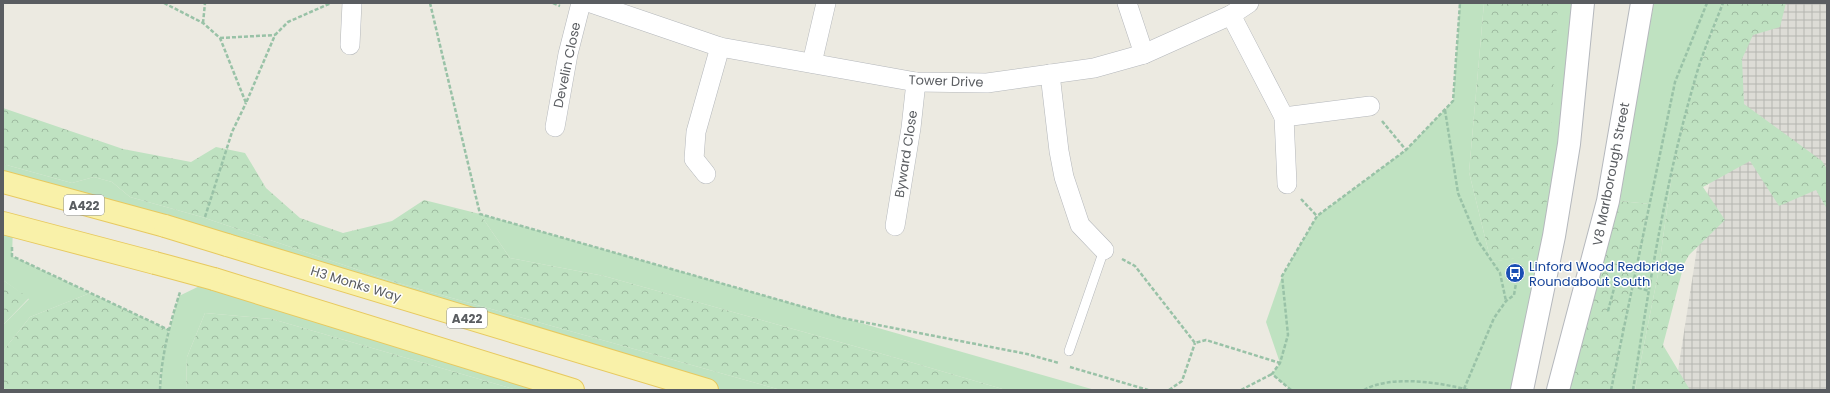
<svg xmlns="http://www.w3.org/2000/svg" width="1830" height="393" font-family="Poppins,sans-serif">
  <defs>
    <pattern id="industrial-grid" width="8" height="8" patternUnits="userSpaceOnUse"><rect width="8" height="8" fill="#dddcd6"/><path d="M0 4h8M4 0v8" fill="none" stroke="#b6b6b1"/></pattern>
    <pattern id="forest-crowns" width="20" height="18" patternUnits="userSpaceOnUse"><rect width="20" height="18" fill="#bfe2c1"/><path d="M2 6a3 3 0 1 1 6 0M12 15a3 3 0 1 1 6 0" fill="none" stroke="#9ebaa0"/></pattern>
  </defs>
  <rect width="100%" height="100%" fill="#eceae1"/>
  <!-- industrial -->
  <polygon fill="url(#industrial-grid)" points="1762,3 1827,3 1827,390 1675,390 1700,229 1733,72"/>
  <!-- grass -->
  <g fill="#bfe2c1">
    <polygon points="1460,3 1484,3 1469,172 1491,262 1531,255 1554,3 1583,3 1569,144 1514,390 1291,390 1272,374 1280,363 1266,322 1282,276 1317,216 1406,150 1453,101"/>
    <polygon points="1654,3 1723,3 1694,82 1673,166 1658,274 1635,390 1611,390 1650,204 1620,201 1631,124"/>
    <polygon points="3,164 72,183 94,177 112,182 130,197 202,217 391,281 781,390 707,390 3,182"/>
    <polygon points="480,214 1095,390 1006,390 893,357 604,276 510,258"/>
    <polygon points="3,223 13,226 12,256 90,293 30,317 3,351 3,325 29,299 3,280"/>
    <path d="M214 279 573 390H517L272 319 205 313 187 357 186 390H160C161 358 170 326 179 296Z"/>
  </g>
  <!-- forest -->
  <g fill="url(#forest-crowns)">
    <polygon points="1484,3 1558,3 1547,200 1531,256 1491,262 1469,172"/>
    <polygon points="1786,3 1780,27 1753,35 1742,59 1744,104 1822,161 1827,169 1827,209 1816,190 1779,206 1750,161 1703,187 1725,220 1689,255 1684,264 1663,345 1690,390 1635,390 1658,274 1673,166 1694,82 1723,4"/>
    <polygon points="3,108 123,149 191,162 216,147 245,153 266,188 300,218 343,233 392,221 424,200 480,214 510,258 604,276 893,357 1006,390 781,390 391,281 202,217 130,197 112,182 94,177 72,183 3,164"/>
    <polygon points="1620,201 1650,204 1611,390 1558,390 1600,268"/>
    <polygon points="3,280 29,298 3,325"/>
    <polygon points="90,293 169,330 160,376 160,390 5,390 3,386 3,351 30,317"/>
    <polygon points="205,313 272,319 517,390 186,390 187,357"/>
  </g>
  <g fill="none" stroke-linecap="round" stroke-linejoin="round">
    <defs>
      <polyline id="service" points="1069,351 1104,250"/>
      <g id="minor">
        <polyline points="591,3 720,47 916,82 987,83 1094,68 1144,54 1231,15 1249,3"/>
        <polyline points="1127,3 1144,54"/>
        <polyline points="1231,15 1284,117 1370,106"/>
        <polyline points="350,45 352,3"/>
        <polyline points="812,63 826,3"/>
        <polyline points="1050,74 1059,151 1064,177 1080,225 1104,250"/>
        <polyline points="1284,117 1287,184"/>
        <polyline points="555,127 568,54 581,3"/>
        <polyline points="706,174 694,159 696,132 720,47"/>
        <polyline points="895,226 911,128 916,82"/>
      </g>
      <g id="secondary">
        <polyline points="1522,390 1554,236 1569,144 1583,3"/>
        <polyline points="1558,390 1608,201 1642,3"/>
      </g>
      <g id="primary">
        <polyline points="3,182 165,226"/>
        <polyline points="3,223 155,263"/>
        <polyline points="227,245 707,390"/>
        <polyline points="214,279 573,390"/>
      </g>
    </defs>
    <!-- service casing -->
    <use href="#service" stroke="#b4b7bb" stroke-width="10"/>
    <!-- minor casing -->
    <use href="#minor" stroke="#b4b7bb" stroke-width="20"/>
    <!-- secondary casing -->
    <use href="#secondary" stroke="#b5b8bd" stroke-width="24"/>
    <!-- primary casing -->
    <use href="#primary" stroke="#e7c95f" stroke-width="24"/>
    <!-- path -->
    <g stroke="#99c2a7" stroke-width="2.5" stroke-dasharray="4 2" stroke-linecap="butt">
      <polyline points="164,3 203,23 220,38 246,103 275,35 288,22 331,3"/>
      <polyline points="430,3 480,214 842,318 1027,354 1059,363"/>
      <polyline points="553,3 560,6"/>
      <polyline points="203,23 205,3"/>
      <polyline points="220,38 275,35"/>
      <polyline points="1445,110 1458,193 1478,241 1500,273 1506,301"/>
      <polyline points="1382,121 1406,150"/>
      <polyline points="1301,199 1317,216"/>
      <polyline points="205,217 232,132 246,103"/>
      <polyline points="12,247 12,256 169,330"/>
      <polyline points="1122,259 1135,266 1195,343 1206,340 1280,363"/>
      <polyline points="1608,311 1616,281 1649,291"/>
      <polyline points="1070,367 1148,390"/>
      <polyline points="1464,389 1494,318 1506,301 1514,295 1519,266"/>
      <path d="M160 390C161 357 170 323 180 292"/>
      <polyline points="1169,390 1182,381 1195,343"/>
      <polyline points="1241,390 1272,374"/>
      <polyline points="1291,390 1272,374 1280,363 1288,335 1282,276 1317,216 1406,150 1453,101 1460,3"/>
      <path d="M1364 390C1390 375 1439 382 1468 390"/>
      <polyline points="1611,390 1675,82 1707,3"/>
      <path d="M1633 390C1649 287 1665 183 1694 83 1701 56 1713 29 1723 3"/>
    </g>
    <!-- service -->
    <use href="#service" stroke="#fff" stroke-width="9"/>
    <!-- minor -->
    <use href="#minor" stroke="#fff" stroke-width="19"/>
    <!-- secondary -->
    <use href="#secondary" stroke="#fff" stroke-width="22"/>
    <!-- primary -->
    <use href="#primary" stroke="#f9f1a9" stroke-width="22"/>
    <defs>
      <g id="primary-bridge">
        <polyline points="165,226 227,245"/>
        <polyline points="155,263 214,279"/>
      </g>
    </defs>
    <!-- primary-bridge casing -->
    <use href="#primary-bridge" stroke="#e7c95f" stroke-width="24" stroke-linecap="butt"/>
    <!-- primary-bridge -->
    <use href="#primary-bridge" stroke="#f9f1a9" stroke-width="22"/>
  </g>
  <!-- icons -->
  <defs>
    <symbol id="bus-disc" viewBox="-11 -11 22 22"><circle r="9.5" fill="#1a4fb4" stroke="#fff"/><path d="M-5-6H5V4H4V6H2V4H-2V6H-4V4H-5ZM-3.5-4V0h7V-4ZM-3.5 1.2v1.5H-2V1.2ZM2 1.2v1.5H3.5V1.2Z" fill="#fff"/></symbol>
  </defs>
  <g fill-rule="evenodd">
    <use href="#bus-disc" x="1504" y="262" width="22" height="22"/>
  </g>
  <g text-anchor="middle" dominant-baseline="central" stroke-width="3" stroke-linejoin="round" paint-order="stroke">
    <!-- shield labels -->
    <g fill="#fff" stroke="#8c8e90" stroke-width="1">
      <rect x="64" y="195" width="40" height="20" rx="3"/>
      <rect x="447" y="308" width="40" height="20" rx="3"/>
    </g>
    <g font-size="12" font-weight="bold" fill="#5a5d61">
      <text x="84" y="205">A422</text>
      <text x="467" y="318">A422</text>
    </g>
    <!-- street labels -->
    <g font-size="13" fill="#5a5d61" stroke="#fff">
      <text transform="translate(567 65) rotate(-78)">Develin Close</text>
      <text transform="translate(946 81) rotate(2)">Tower Drive</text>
      <text transform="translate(906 154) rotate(-81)">Byward Close</text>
      <text transform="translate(1611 174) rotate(-79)">V8 Marlborough Street</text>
      <text transform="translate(356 284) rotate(17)">H3 Monks Way</text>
    </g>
    <!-- transit labels -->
    <g font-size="13" fill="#164399" stroke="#fff" text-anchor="start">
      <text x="1529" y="266">Linford Wood Redbridge<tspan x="1529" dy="15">Roundabout South</tspan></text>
    </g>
  </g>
  <!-- border -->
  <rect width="1830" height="393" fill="none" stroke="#5a5d61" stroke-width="8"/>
</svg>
